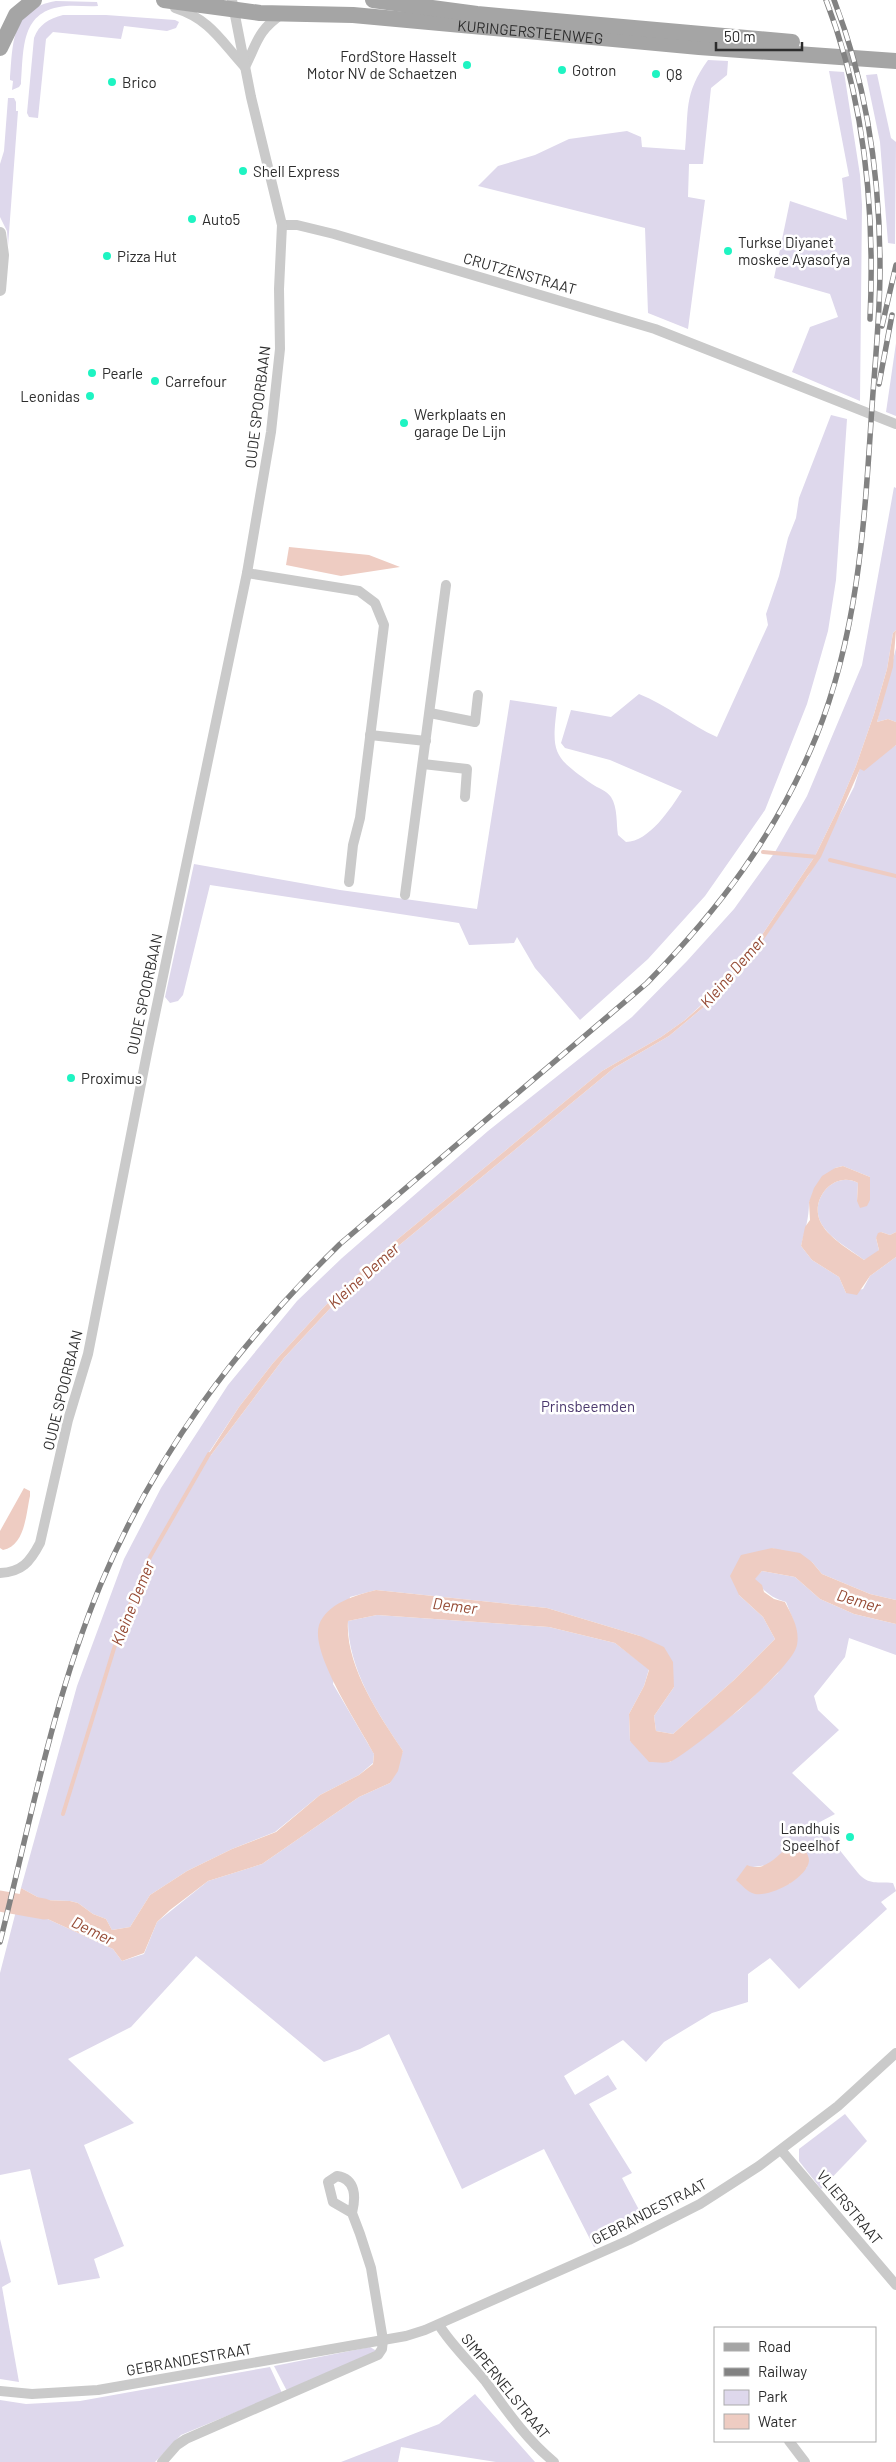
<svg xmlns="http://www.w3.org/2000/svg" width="896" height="2462" font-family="Barlow,sans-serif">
  <rect width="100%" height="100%" fill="#fff"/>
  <!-- green -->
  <g fill="#ded8ec" fill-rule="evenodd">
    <path d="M56 1 97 2 98 6C87 7 77 5 66 6 20 10 24 48 21 84L19 87 12 90 13 81 10 80C13 43 11 8 56 1Z"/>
    <path d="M63 15H106L175 20 179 22 176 28 167 31 124 26 121 39 53 32 46 39 38 118 29 117 27 113 34 38C39 24 49 19 63 15Z"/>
    <path d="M708 60 728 61 727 75 711 88 703 164H689L688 197 705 200 688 329 648 313 645 228 478 186 498 166 535 155 569 139 627 131 641 137 642 147 685 150C689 110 683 95 708 60Z"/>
    <polygon points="829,71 844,72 860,175 862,205 860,401 792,372 810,327 838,317 830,294 774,278 790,201 847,220 842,178 849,176"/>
    <polygon points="877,74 891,138 896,142 895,244 888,243 880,142 866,75"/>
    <polygon points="8,98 14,98 16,102 16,111 18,111 8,246 7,231 0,217 0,164 4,151"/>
    <polygon points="896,343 896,416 886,412"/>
    <path d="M831 415 847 419 836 580 828 631 807 704 765 810 705 896 648 959 580 1020 535 968 517 937 514 943 469 945 459 923 210 885 183 995 178 1001 170 1003 165 997 194 864 340 890 477 909 510 700 557 707C551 754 554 757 592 784 598 788 607 791 611 797 618 808 616 823 618 835L626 842C649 842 671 808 682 791L610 760 565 748 561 743 571 710 611 717 639 694C667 705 690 725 717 737L768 625 766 614 779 576 788 538 796 518 799 498Z"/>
    <path d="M894 487 896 488V630L893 633 887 669 874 714 856 766 837 811 815 856 760 938 736 970 712 995 685 1020 661 1037 602 1071 393 1243 358 1275 324 1307 273 1363 239 1407 206 1457 211 1455 284 1358 336 1302 391 1252 614 1068 669 1036 717 996 808 876 854 787 860 768 896 745V1232L890 1235 881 1232 876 1238 879 1250 875 1255 864 1260C850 1249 827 1237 820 1221 810 1198 835 1170 858 1183L857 1201 870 1177 843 1166 835 1168 809 1202C809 1219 805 1230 801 1246L812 1260 839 1277 846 1293 863 1289 870 1276 896 1257V1600L870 1594 822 1574 812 1562 772 1548 739 1595 763 1617 775 1639 734 1680 673 1734 656 1731 654 1716 674 1687 640 1636 547 1608 376 1590 350 1597 333 1684 374 1754 373 1763 359 1775 320 1795 275 1832 232 1849 187 1871 150 1895 130 1927 112 1930 106 1919 93 1914 78 1903 70 1901 43 1900 21 1888 77 1686 124 1559 161 1488 228 1385 297 1301 342 1258 488 1131 632 1017 687 961 734 909 775 852 807 796 862 665Z"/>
    <polygon points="896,648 896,722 888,719 877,722"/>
    <path d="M762 1571 795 1577 820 1599 854 1614 896 1624V1655L849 1638 845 1657 814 1696 818 1710 839 1730 792 1773 835 1814 818 1823 858 1873C869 1886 878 1881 893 1883L896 1891 881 1902 887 1909 799 1989 770 1958 748 1974V2002L712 2013 664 2042 646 2062 623 2040 564 2076 575 2095 608 2075 617 2089 589 2104 632 2173 622 2178 645 2221 594 2247 544 2149 462 2189 389 2034 360 2049 324 2062 196 1956 131 2027 68 2059 134 2123 84 2145 124 2246 94 2259 100 2278 58 2285 30 2169 0 2175V1973L16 1911 41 1916 113 1949 122 1961 144 1954 157 1922 208 1881 262 1864 359 1797 390 1783 403 1751C377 1712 348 1669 348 1621L377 1615 549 1627 615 1643 649 1669 644 1686 629 1714 630 1741 670 1762 739 1710 778 1673 794 1622 786 1602C771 1598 764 1591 754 1579ZM767 1865 807 1867 789 1884 753 1867Z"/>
    <polygon points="845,2114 867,2141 821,2189 799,2161 799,2149"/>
    <polygon points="0,2239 11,2282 2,2287 19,2382 0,2379"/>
    <polygon points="370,2347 375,2350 375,2353 287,2391 274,2366"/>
    <polygon points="270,2367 282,2393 181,2435 155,2462 0,2462 0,2400 26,2404 80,2401"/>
    <polygon points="475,2394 535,2462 496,2462 401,2447 398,2462 341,2462 439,2424"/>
  </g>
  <!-- water -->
  <g fill="#eeccc2">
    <polygon points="289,547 369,555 400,567 341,576 286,565"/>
    <polygon points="896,630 893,667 877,722 888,719 896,722 896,745 864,771 860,769 821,857 760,945 717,996 669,1036 614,1068 391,1252 336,1302 284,1358 211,1455 206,1458 239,1407 273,1363 324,1307 358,1274 393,1243 602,1071 661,1037 685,1020 712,996 736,970 760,938 815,856 837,811 856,766 874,714 887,669 893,633"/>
    <path d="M843 1166 870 1177V1200L867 1206 860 1208 857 1201 858 1183C835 1170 810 1198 820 1221 827 1237 850 1250 864 1260L879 1250 876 1238 878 1233 881 1232 890 1235 896 1232V1257L870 1276 857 1295 846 1293 839 1277 812 1260 801 1246 805 1227 810 1220 809 1202 814 1188 822 1176 835 1168Z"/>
    <path d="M24 1488 30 1491V1496C26 1514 25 1546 3 1550L0 1548V1531Z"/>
    <path d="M772 1548 800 1553 812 1562 822 1574 870 1594 896 1600V1624L854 1614 820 1599 795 1577 762 1571 755 1579 762 1585 764 1592 774 1599 785 1602C792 1616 800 1629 797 1645 792 1670 696 1747 672 1761 666 1764 656 1762 649 1762L630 1741 629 1714 644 1686 649 1670 615 1643 549 1627 377 1615 348 1621C345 1665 379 1715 403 1751L398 1771 390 1783 359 1797 262 1864 208 1881 170 1910 157 1922 144 1953 122 1961 113 1949 41 1916 16 1911 21 1888 43 1900 70 1901 78 1903 93 1914 106 1919 112 1930 130 1927 150 1895 187 1871 232 1849 276 1832 320 1795 359 1775 373 1764 374 1754C360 1727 310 1654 319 1625 327 1603 356 1595 376 1590L547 1608 640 1636 664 1647 673 1662 674 1687 654 1716 656 1731 673 1734 734 1680 775 1639 763 1617 739 1595 730 1576 741 1555Z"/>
    <path d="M789 1846 805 1850C807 1853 809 1857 809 1861 807 1878 771 1897 755 1894 747 1892 742 1885 736 1880L747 1865C764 1873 777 1856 789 1846Z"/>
  </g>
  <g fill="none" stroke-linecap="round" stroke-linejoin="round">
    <!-- stream -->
    <g stroke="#eeccc2" stroke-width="4">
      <polyline points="763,852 818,857"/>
      <polyline points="830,860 896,876"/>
      <polyline points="63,1814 120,1629 150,1557 209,1454"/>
    </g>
    <!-- river -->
    <polyline stroke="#eeccc2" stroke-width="21" points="0,1901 44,1909"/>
    <!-- minor -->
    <g stroke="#cacaca" stroke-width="10">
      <path d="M175 8C210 19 221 41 244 66"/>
      <path d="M245 67C257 43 258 30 282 14"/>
      <polyline points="282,225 297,225 334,234 655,329 896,424"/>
      <polyline points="247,573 359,591 375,603 384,625 360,818 353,845 349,882"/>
      <polyline points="430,713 475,722 478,695"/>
      <polyline points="370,735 426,741"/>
      <polyline points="423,764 467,769 465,797"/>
      <polyline points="405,895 446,585"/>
      <path d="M0 1573C22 1572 30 1562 40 1543L68 1420 88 1354 148 1048 247 573 271 432 280 349 279 289 282 225 251 97 232 0"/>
      <polyline points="781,2150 896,2285"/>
      <path d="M439 2325C452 2346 471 2363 486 2382 507 2411 526 2439 554 2462"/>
      <polyline points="0,2391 32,2394 98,2390 406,2336 425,2330 629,2240 700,2204 759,2166 838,2106 896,2053"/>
      <polyline points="789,2441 805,2462"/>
      <path d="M162 2462 177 2445 186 2439 378 2355 382 2349 383 2340 371 2268 360 2234 352 2213 333 2202 328 2182 337 2176C356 2179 356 2197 352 2213"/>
    </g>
    <!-- tertiary -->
    <polyline stroke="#cacaca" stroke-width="12" points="0,233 3,255 0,290"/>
    <!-- primary -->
    <g stroke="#a5a5a5" stroke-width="16">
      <path id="s1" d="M164 0 260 13 353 15 699 47 896 61"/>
      <polyline points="373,0 477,14 792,42"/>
      <polyline points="0,48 16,15 34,0"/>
    </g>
    <defs>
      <g id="rail">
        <path d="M826 0C865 101 875 211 870 319"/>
        <polyline points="882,326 896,265"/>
        <polyline points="879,384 892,315"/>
        <path d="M0 1942C30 1823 53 1700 100 1586 156 1453 237 1345 340 1244L647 983C719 909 776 835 816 737 857 636 864 530 871 422 874 371 880 320 880 269 880 178 867 85 834 0"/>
      </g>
    </defs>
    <!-- rail casing -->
    <use href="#rail" stroke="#828282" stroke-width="5.5"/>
    <!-- rail -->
    <use href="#rail" stroke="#fff" stroke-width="4" stroke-dasharray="11" stroke-linecap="butt"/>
  </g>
  <!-- markers -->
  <g fill="#1ef4c2" stroke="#fff" stroke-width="2">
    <circle cx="467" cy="65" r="5"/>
    <circle cx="562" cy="70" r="5"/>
    <circle cx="656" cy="74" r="5"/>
    <circle cx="112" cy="82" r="5"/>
    <circle cx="243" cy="171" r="5"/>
    <circle cx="192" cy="219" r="5"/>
    <circle cx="728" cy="251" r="5"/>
    <circle cx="107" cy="256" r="5"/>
    <circle cx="92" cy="373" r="5"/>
    <circle cx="155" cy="381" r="5"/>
    <circle cx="90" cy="396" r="5"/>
    <circle cx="404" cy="423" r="5"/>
    <circle cx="71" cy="1078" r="5"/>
    <circle cx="850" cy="1837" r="5"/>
  </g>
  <g text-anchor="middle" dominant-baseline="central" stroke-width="5" stroke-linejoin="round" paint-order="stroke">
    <!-- street labels -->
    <g font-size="15" fill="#2d2d2d" stroke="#fff">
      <text stroke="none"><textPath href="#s1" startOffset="368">KURINGERSTEENWEG</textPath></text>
      <text transform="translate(520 273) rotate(16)">CRUTZENSTRAAT</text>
      <text transform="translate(257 407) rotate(-83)">OUDE SPOORBAAN</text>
      <text transform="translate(144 994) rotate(-78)">OUDE SPOORBAAN</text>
      <text transform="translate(62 1390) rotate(-76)">OUDE SPOORBAAN</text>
      <text transform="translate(850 2207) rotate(50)">VLIERSTRAAT</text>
      <text transform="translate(649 2211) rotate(-27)">GEBRANDESTRAAT</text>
      <text transform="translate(189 2359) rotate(-10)">GEBRANDESTRAAT</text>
      <text transform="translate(506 2386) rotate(51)">SIMPERNELSTRAAT</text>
    </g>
    <!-- poi labels -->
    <g font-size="15" fill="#2d2d2d" stroke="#fff" text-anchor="start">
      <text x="457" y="56" text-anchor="end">FordStore Hasselt<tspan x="457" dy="17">Motor NV de Schaetzen</tspan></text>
      <text x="572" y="70">Gotron</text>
      <text x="666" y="74">Q8</text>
      <text x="122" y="82">Brico</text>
      <text x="253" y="171">Shell Express</text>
      <text x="202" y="219">Auto5</text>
      <text x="738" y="242">Turkse Diyanet<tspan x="738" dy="17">moskee Ayasofya</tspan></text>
      <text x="117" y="256">Pizza Hut</text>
      <text x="102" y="373">Pearle</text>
      <text x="165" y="381">Carrefour</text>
      <text x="80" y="396" text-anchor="end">Leonidas</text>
      <text x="414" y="414">Werkplaats en<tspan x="414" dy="17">garage De Lijn</tspan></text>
      <text x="81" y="1078">Proximus</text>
      <text x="840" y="1828" text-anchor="end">Landhuis<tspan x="840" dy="17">Speelhof</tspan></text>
    </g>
    <!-- park labels -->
    <g font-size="15" fill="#4a376c" stroke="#fff">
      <text x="588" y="1406">Prinsbeemden</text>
    </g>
    <!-- water labels -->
    <g font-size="16" font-style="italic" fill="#954a34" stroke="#fff">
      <text transform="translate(732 971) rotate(-49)">Kleine Demer</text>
      <text transform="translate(363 1275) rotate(-42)">Kleine Demer</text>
      <text transform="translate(859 1600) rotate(17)">Demer</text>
      <text transform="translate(132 1603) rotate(-68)">Kleine Demer</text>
      <text transform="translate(455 1605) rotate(7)">Demer</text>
      <text transform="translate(93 1930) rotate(26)">Demer</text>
    </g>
  </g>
  <!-- legend -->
  <rect x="714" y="2327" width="162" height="115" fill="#ffffff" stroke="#ababab"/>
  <rect x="724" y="2343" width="25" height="8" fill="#a5a5a5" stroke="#ababab"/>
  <text x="758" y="2352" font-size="15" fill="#2d2d2d">Road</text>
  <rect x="724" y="2368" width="25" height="8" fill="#828282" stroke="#ababab"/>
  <text x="758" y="2377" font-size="15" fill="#2d2d2d">Railway</text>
  <rect x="724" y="2390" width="25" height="15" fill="#ded8ec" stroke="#ababab"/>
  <text x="758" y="2402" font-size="15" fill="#2d2d2d">Park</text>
  <rect x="724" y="2414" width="25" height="15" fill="#eeccc2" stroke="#ababab"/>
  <text x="758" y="2427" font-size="15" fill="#2d2d2d">Water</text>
  <!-- scale -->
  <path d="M716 42v8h86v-8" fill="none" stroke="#2d2d2d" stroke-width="2.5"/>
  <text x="724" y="42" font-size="15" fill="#2d2d2d" stroke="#ffffff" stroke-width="4" paint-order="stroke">50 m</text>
</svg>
